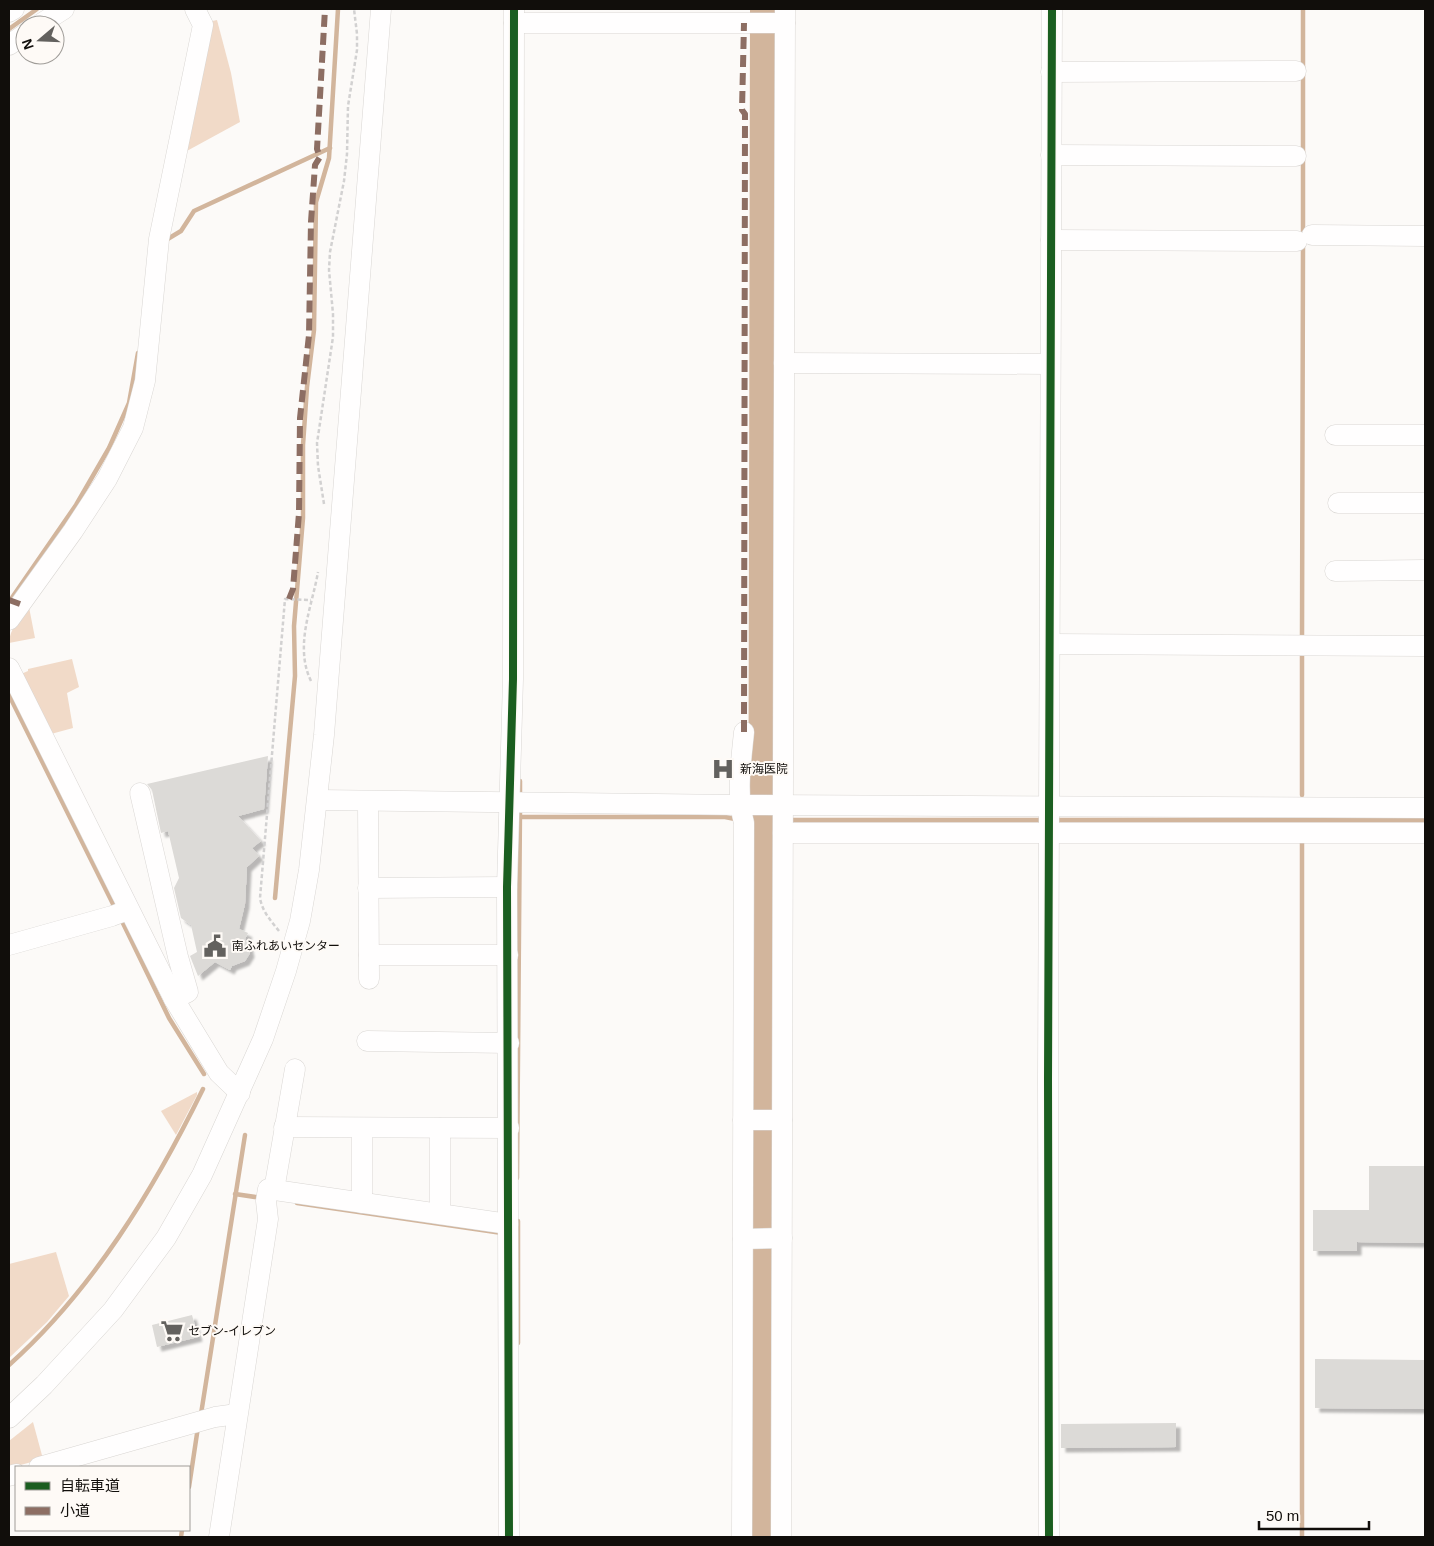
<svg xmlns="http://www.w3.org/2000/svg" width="1434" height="1546" font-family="Arial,'Noto Sans JP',sans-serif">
  <defs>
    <filter id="shadow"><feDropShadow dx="4.5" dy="4.5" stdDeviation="1" flood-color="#0004"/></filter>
  </defs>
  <rect width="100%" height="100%" fill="#fcfaf8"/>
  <!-- green -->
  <g fill="#f1dac8">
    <polygon points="217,20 231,73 240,122 185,152 208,22"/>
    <path d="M29 607 35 638 9 643C9 629 21 618 29 607Z"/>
    <polygon points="72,659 79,687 67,693 73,728 51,734 21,674 28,671 28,669"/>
    <polygon points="197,1092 197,1095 176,1135 161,1111"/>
    <polygon points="56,1252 69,1296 47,1322 9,1358 9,1264"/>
    <polygon points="33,1422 43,1459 9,1468 9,1441"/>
  </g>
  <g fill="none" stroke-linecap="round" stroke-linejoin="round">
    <!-- stream -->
    <g stroke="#d2b59c" stroke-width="4.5">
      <polyline points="9,29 37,9"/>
      <polyline points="1303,237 1303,9"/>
      <polyline points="166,240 181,231 194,211 330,148"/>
      <polyline points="9,602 76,505 109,448 129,403 138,353"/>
      <polyline points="1302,639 1303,244"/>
      <polyline points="9,695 115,908"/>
      <polyline points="1302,795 1302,649"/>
      <polyline points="520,798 520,781"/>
      <polyline points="520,817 725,817 735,819"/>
      <polyline points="750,819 761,819"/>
      <polyline points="791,820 1045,820"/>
      <polyline points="1055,820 1425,820"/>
      <polyline points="761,823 769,823"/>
      <polyline points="275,898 295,676 294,626 303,518 303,445 307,387 314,330 316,202 329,158 338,9"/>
      <polyline points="120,917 169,1018 204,1074"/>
      <polyline points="517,1178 520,809"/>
      <polyline points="235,1194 262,1198"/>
      <polyline points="297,1203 502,1233"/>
      <polyline points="518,1221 518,1343"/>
      <path d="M9 1365C93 1290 154 1189 203 1089"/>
      <polyline points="201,1414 245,1135"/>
      <polyline points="189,1487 198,1427"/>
      <polyline points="181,1537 182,1530"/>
      <polyline points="1302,1537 1302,843"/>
    </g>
    <!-- river -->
    <polyline stroke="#d2b59c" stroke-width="26" points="760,1537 763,9"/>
  </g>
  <!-- building -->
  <g fill="#dcdad7" filter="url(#shadow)">
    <polygon points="268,756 264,809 238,816 261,841 252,848 259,856 247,867 245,904 239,929 248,933 245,939 248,943 250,953 245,961 232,966 230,970 215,962 198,976 190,956 197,952 191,925 181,918 174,888 179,878 168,831 161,833 152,790 147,784"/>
    <polygon points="1369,1166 1425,1166 1425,1243 1357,1242 1357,1251 1313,1251 1313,1210 1369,1210"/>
    <polygon points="192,1315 198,1337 157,1347 152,1325"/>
    <polygon points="1315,1359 1425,1360 1425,1409 1315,1408"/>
    <polygon points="1176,1423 1176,1447 1061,1448 1061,1424"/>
  </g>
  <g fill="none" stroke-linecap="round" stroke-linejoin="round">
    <defs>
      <g id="minor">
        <polyline points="9,12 14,9"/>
        <polyline points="514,23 785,23"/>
        <polyline points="39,25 64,9"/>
        <polyline points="9,45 25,34"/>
        <polyline points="1051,72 1296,71"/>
        <polyline points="1051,155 1296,156"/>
        <polyline points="1312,235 1425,236"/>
        <polyline points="1051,240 1297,241"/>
        <polyline points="784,363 1050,364"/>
        <polyline points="1335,435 1425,435"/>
        <polyline points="1338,503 1425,503"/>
        <polyline points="1335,571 1425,570"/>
        <polyline points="9,620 73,531 107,479 133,428 145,381 159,239 203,25 195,9"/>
        <polyline points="1050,644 1425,646"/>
        <polyline points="9,668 174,999 219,1073 240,1093"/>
        <polyline points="140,793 178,957 188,992 174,999"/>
        <polyline points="318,800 739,805 1425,808"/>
        <polyline points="368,802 369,979"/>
        <polyline points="783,833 1425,833"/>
        <polyline points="368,888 507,887"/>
        <polyline points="9,945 112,916 128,910"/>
        <polyline points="369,955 508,955"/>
        <polyline points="367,1041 509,1043"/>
        <polyline points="743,1120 782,1120"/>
        <polyline points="284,1127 509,1128"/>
        <polyline points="362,1128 362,1203"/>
        <polyline points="274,1190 295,1069"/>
        <polyline points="440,1214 440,1128"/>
        <polyline points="743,1239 782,1238"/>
        <polyline points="9,1418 44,1385 113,1310 166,1238 202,1175 263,1039 286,971 300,921 309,870 324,735 381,9"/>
        <polyline points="39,1467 215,1417 237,1414"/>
        <polyline points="9,1476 16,1474"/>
        <polyline points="219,1537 268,1219 266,1201 268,1189 508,1224"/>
        <polyline points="509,1537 507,887 513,679 514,9"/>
        <path d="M742 1537 744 823C736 793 741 763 744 732"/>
        <polyline points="781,1537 785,9"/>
        <polyline points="1049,1537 1048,1079 1052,9"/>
      </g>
    </defs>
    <!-- minor casing -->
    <use href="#minor" stroke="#d9d6d3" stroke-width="21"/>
    <!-- path -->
    <g stroke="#d2d1d1" stroke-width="2.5" stroke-dasharray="4 2.5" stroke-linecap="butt">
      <polyline points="324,504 318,466 317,443 333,337 333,314 329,270 330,252 344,181 347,154 348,106 357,50 357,34 354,9"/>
      <path d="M311 681C294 646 312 607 318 572"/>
      <path d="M279 931C271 921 262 911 260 898L285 599 311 600"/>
    </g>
    <!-- minor -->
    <use href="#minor" stroke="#fffefe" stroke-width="20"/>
    <!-- quiet -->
    <g stroke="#8d6e63" stroke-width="6" stroke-dasharray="12 6" stroke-linecap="butt">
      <polyline points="289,599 293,589 299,513 300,418 309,335 311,222 315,165 320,157 317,149 325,9"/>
      <polyline points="9,600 20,604"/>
      <polyline points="744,732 745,114 742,110 744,23"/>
    </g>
    <defs>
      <g id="cycleway">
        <polyline points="509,1537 507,887 513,679 514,9"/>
        <polyline points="1049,1537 1048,1079 1052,9"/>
      </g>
    </defs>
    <!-- cycleway casing -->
    <use href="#cycleway" stroke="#fefaf6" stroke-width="11"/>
    <!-- cycleway -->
    <use href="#cycleway" stroke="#1b5e20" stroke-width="8"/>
  </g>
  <!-- icons -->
  <defs>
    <symbol id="hospital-bare" viewBox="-9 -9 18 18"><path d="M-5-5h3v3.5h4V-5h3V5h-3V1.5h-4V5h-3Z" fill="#63615e" stroke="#fefaf6" stroke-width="2.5" paint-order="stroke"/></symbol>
    <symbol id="civic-bare" viewBox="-9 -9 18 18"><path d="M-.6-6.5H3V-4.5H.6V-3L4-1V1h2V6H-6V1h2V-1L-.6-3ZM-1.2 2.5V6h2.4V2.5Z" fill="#63615e" stroke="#fefaf6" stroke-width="2.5" paint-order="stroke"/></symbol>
    <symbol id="supermarket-bare" viewBox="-9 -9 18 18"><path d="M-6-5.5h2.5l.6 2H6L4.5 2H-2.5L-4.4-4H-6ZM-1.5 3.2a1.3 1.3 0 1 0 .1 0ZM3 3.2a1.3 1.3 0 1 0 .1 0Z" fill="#63615e" stroke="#fefaf6" stroke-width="2.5" paint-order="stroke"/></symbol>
  </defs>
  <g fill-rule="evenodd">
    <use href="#hospital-bare" x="707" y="753" width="32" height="32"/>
    <use href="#civic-bare" x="199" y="930" width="32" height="32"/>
    <use href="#supermarket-bare" x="156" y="1315" width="32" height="32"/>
  </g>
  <g text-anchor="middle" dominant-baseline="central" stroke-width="4" stroke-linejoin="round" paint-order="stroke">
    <!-- poi labels -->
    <g font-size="12" fill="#110e0b" stroke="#fefaf6" text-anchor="start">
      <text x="740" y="769">新海医院</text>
      <text x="232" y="946">南ふれあいセンター</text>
      <text x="188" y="1331">セブン-イレブン</text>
    </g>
  </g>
  <!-- border -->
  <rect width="1434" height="1546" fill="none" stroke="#110e0b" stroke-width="20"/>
  <!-- legend -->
  <rect x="15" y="1466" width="175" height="65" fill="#fefaf6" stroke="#9f9c98"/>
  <rect x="25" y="1482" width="25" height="8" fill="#1b5e20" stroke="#9f9c98"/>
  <text x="60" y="1491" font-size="15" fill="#110e0b">自転車道</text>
  <rect x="25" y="1507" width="25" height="8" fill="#8d6e63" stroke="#9f9c98"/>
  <text x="60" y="1516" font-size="15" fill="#110e0b">小道</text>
  <!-- north arrow -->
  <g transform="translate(40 40) rotate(251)"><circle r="24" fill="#fefaf6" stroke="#9f9c98"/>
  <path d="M0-4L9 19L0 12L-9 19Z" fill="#63615e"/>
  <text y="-8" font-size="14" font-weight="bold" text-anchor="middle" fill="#110e0b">N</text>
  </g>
  <!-- scale -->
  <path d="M1259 1521v8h110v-8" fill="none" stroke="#110e0b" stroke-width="2.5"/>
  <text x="1266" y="1521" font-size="15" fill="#110e0b" stroke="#fefaf6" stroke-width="4" paint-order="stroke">50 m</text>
</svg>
